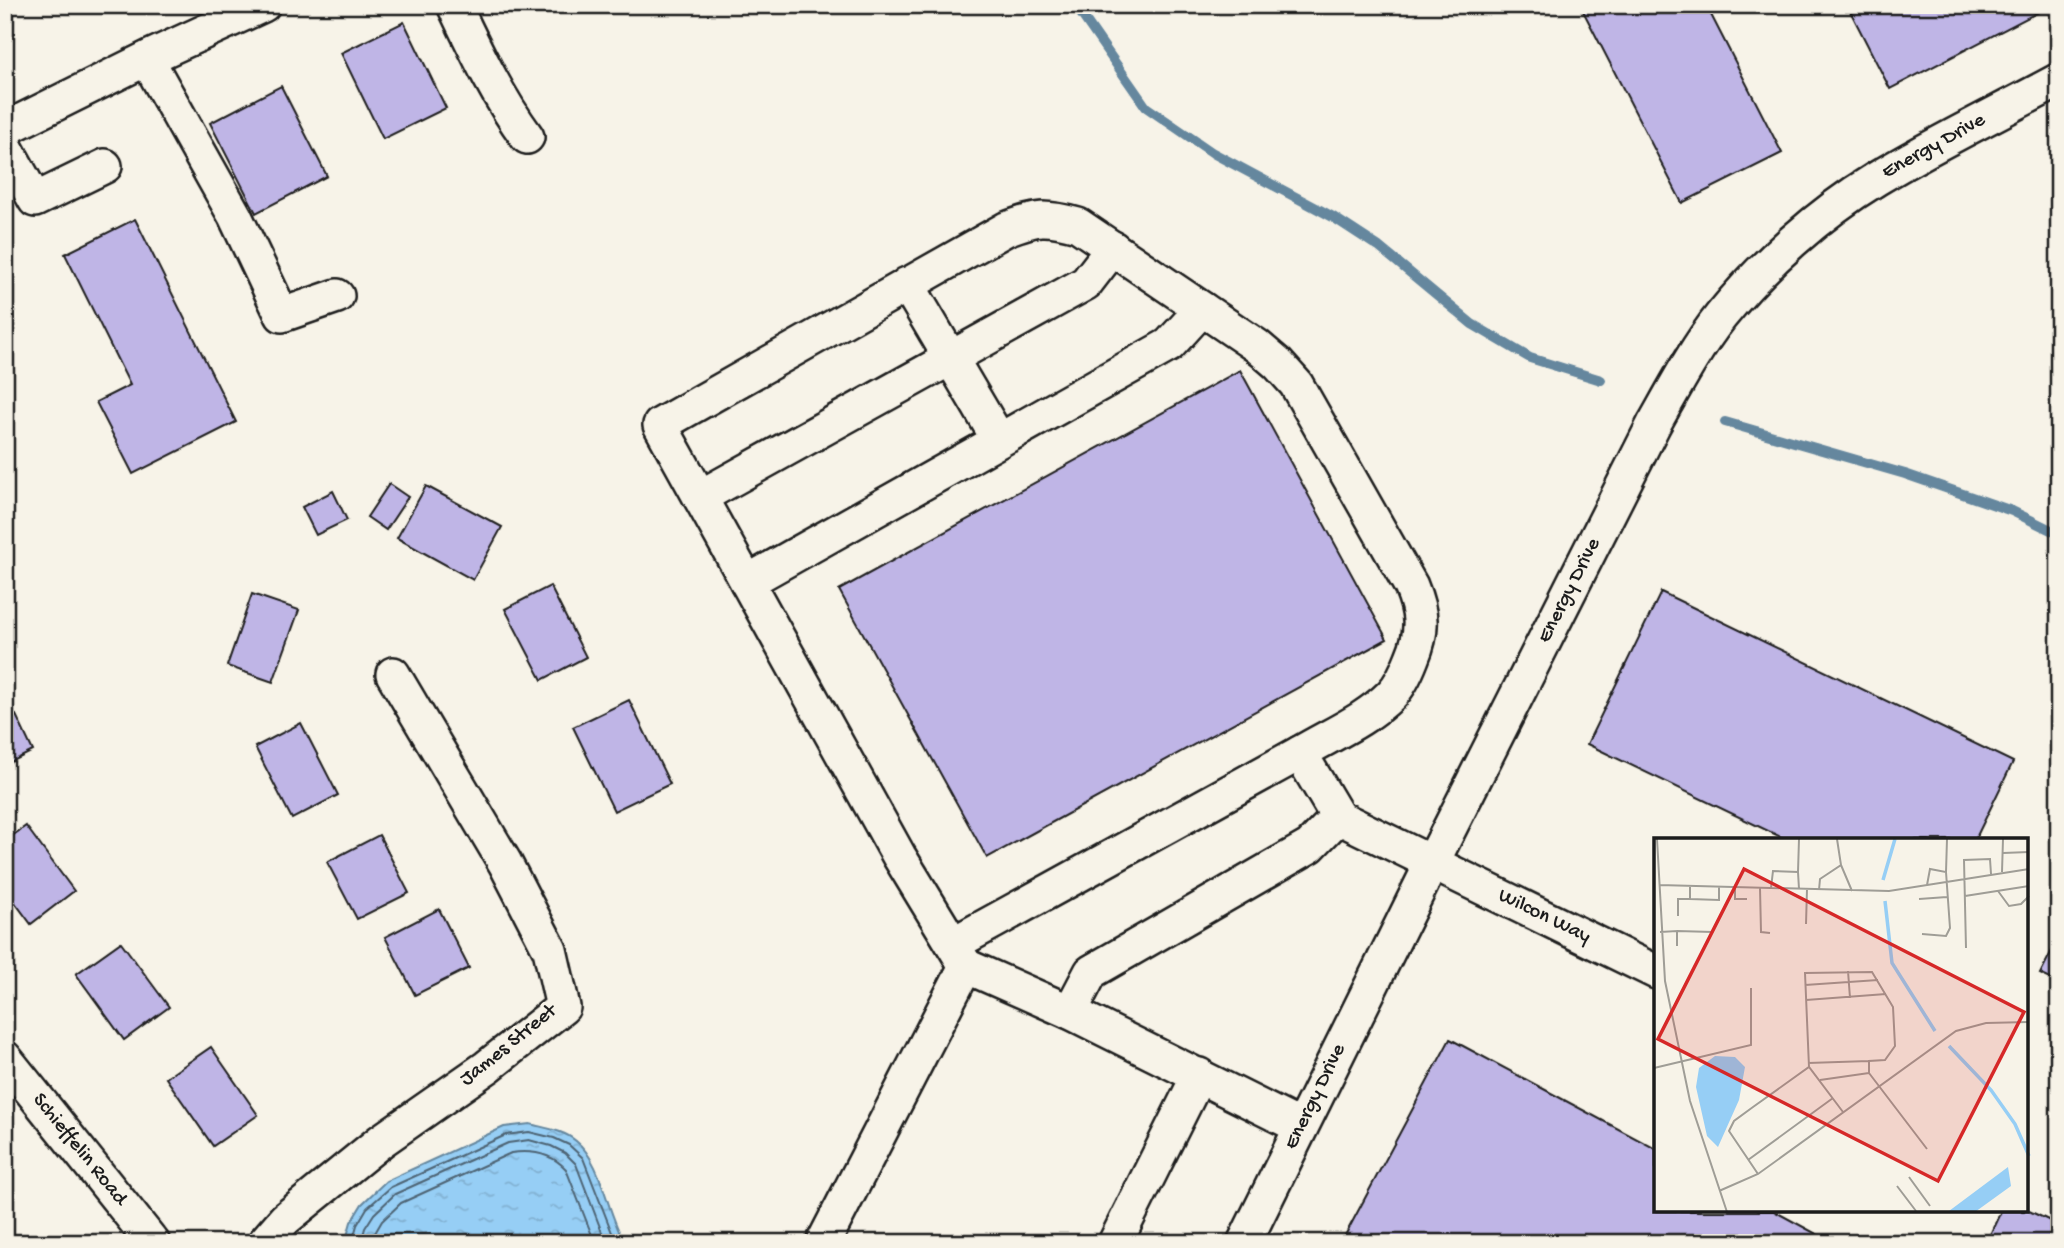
<svg xmlns="http://www.w3.org/2000/svg" width="2064" height="1248" font-family="'Gochi Hand',sans-serif">
  <defs>
    <pattern id="water-ripples" width="26" height="14" patternUnits="userSpaceOnUse" patternTransform="scale(1.75)"><rect width="26" height="14" fill="#96cef5"/><path d="M2 4q2-2 4 0t4 0M15 11q2-2 4 0t4 0" fill="none" stroke="#81b0d1"/></pattern>
  </defs>
  <rect width="100%" height="100%" fill="#f7f3e8"/>
  <filter id="ink" filterUnits="userSpaceOnUse"><feTurbulence type="fractalNoise" baseFrequency=".0143" numOctaves="2"/><feDisplacementMap in="SourceGraphic" scale="14" xChannelSelector="R" yChannelSelector="G"/><feConvolveMatrix kernelMatrix="1 2 1 2 8 2 1 2 1" color-interpolation-filters="sRGB"/></filter>
  <g filter="url(#ink)">
    <!-- water -->
    <path fill="url(#water-ripples)" stroke="#65879e" stroke-width="2" d="M530 1124C545 1128 563 1130 576 1141 603 1163 606 1212 625 1243H345L351 1222 362 1204 386 1181 504 1127Z"/>
    <g fill="none" stroke-linecap="round" stroke-linejoin="round">
      <!-- shore -->
      <g stroke="#4d6373" stroke-width="2">
        <polyline points="352,1243 357,1225 367,1208 391,1187 506,1135 529,1132 554,1138 569,1145 583,1158 616,1243"/>
        <polyline points="361,1243 365,1228 374,1214 395,1194 508,1143 529,1140 551,1146 565,1153 576,1164 606,1243"/>
        <path d="M372 1243 375 1233 382 1221 401 1203 511 1153C532 1150 551 1153 566 1169L595 1243"/>
      </g>
      <!-- stream -->
      <g stroke="#65879e" stroke-width="10">
        <polyline points="1075,5 1146,107 1213,153 1333,217 1379,247 1472,324 1530,358 1601,380"/>
        <polyline points="1725,422 1905,474 2012,511 2059,534"/>
      </g>
    </g>
    <!-- building -->
    <g fill="#bfb5e6" stroke="#1c1c1c" stroke-width="2">
      <polygon points="1580,5 1706,5 1782,153 1682,203"/>
      <polygon points="1847,5 2052,5 1890,89"/>
      <polygon points="404,22 446,108 383,139 341,53"/>
      <polygon points="281,86 327,176 256,213 210,123"/>
      <polygon points="135,219 236,422 133,474 96,402 130,385 65,254"/>
      <polygon points="1240,370 1387,639 987,858 839,590"/>
      <polygon points="389,484 408,497 386,530 367,517"/>
      <polygon points="426,486 502,527 473,580 397,538"/>
      <polygon points="333,491 347,520 316,535 302,507"/>
      <polygon points="550,586 586,657 542,680 505,609"/>
      <polygon points="1661,592 2013,762 1975,840 1787,840 1587,744"/>
      <polygon points="252,594 299,610 273,682 227,666"/>
      <polygon points="629,700 670,784 614,811 573,727"/>
      <polygon points="16,715 33,751 5,765 5,720"/>
      <polygon points="301,723 338,795 292,819 255,747"/>
      <polygon points="26,826 74,891 31,924 5,889 5,841"/>
      <polygon points="379,835 409,893 357,919 327,862"/>
      <polygon points="439,909 469,968 415,995 385,937"/>
      <polygon points="2059,937 2059,983 2040,974"/>
      <polygon points="121,942 169,1007 124,1040 76,974"/>
      <polygon points="1450,1039 1656,1149 1656,1211 1774,1211 1833,1243 1341,1243"/>
      <polygon points="211,1047 258,1115 213,1146 166,1078"/>
      <polygon points="2027,1210 2059,1225 2059,1243 1986,1243 2001,1211 2027,1211"/>
    </g>
    <g fill="none" stroke-linecap="round" stroke-linejoin="round">
      <defs>
        <g id="minor">
          <path d="M454 5C476 51 497 96 527 137"/>
          <polyline points="147,59 235,216 282,315 337,296"/>
          <polyline points="5,129 152,56 263,5"/>
          <polyline points="5,146 35,200 105,166"/>
          <polyline points="907,284 999,440"/>
          <polyline points="700,497 1086,283 1113,248"/>
          <polyline points="747,582 1169,345 1202,309"/>
          <polyline points="953,944 1300,753"/>
          <path d="M966 966 899 856 660 425 1006 229C1038 217 1044 216 1078 225L1257 346 1278 364 1296 384 1411 586C1422 613 1424 630 1412 658 1407 671 1401 685 1391 695 1366 720 1330 735 1300 753L1338 817 1656 972"/>
          <polyline points="1070,1012 1091,972 1310,846 1338,817"/>
          <polyline points="5,1058 153,1243"/>
          <polyline points="264,1243 285,1219 381,1141 487,1067 563,1007 550,950 505,863 393,674"/>
          <polyline points="823,1243 966,966 1070,1012 1301,1127"/>
          <polyline points="1115,1243 1199,1075"/>
          <path d="M1244 1243 1432 863 1654 424C1675 387 1695 349 1721 316 1763 264 1820 213 1876 179 1935 143 1998 113 2059 80"/>
        </g>
      </defs>
      <!-- minor casing -->
      <use href="#minor" stroke="#1c1c1c" stroke-width="38"/>
      <!-- minor -->
      <use href="#minor" stroke="#f7f3e8" stroke-width="33"/>
    </g>
  </g>
  <g text-anchor="middle" dominant-baseline="central" stroke-width="6" stroke-linejoin="round" paint-order="stroke">
    <!-- street labels -->
    <g font-size="21" fill="#1c1c1c" stroke="#f7f3e8">
      <text transform="translate(1934 147) rotate(-29)">Energy Drive</text>
      <text transform="translate(1570 591) rotate(-63)">Energy Drive</text>
      <text transform="translate(1544 917) rotate(26)">Wilcon Way</text>
      <text transform="translate(509 1046) rotate(-39)">James Street</text>
      <text transform="translate(1316 1097) rotate(-64)">Energy Drive</text>
      <text transform="translate(79 1150) rotate(51)">Schieffelin Road</text>
    </g>
  </g>
  <!-- overview -->
  <g transform="translate(1654 838)">
    <rect width="374" height="374" fill="#f7f3e8"/>
    <path d="M61 218 81 219 91 229 85 262 64 309 53 298 42 249 45 230ZM354 329 357 348 321 374 295 373Z" fill="#96cef5"/>
    <path fill="none" stroke="#96cef5" stroke-width="3.5" d="M229 42 241 1M231 63 238 125 281 193M295 208 337 252 361 286 375 318"/>
    <path fill="none" stroke="#9f9d96" stroke-width="2" d="M3 1 11 143 36 263 73 374M349 15 375 14M187 27 198 53M144 34 145 1M292 34 293 1M348 34 349 1M5 47 235 53 375 31M36 48V61L65 62V49M81 49V61H93M106 50 107 94 116 95M117 50 119 33 144 34 145 51M165 52 166 41 187 27 183 1M344 53 355 68 367 66 375 58M311 58 375 48M265 61 293 59M24 78V61H36M152 86 153 51M23 93 59 94M6 94 23 93V108M268 96 292 98 296 90 292 34 276 31 273 47M312 110 310 22 336 21 337 36M194 133 196 160M151 147 224 142M152 162 232 156M154 225 215 223M155 229 151 135 218 134 239 169 241 208 231 222 215 223V235L273 311M0 230 97 207V150M166 242 215 235M94 322 179 260M104 336 75 293 80 283 99 269 155 229 189 274M255 339 276 368M243 348 262 373M65 353 104 336 302 193 332 185 375 184"/>
    <path fill="#d62828" fill-opacity="0.15" stroke="#d62828" stroke-width="3.5" d="M90 31 370 174 284 343 4 201Z"/>
    <rect width="374" height="374" fill="none" stroke="#1c1c1c" stroke-width="3.5"/>
  </g>
  <!-- margin -->
  <rect width="2064" height="1248" fill="none" stroke="#f7f3e8" stroke-width="28"/>
  <rect x="14" y="14" width="2036" height="1220" fill="none" stroke="#1c1c1c" stroke-width="2.5" filter="url(#ink)"/>
</svg>
